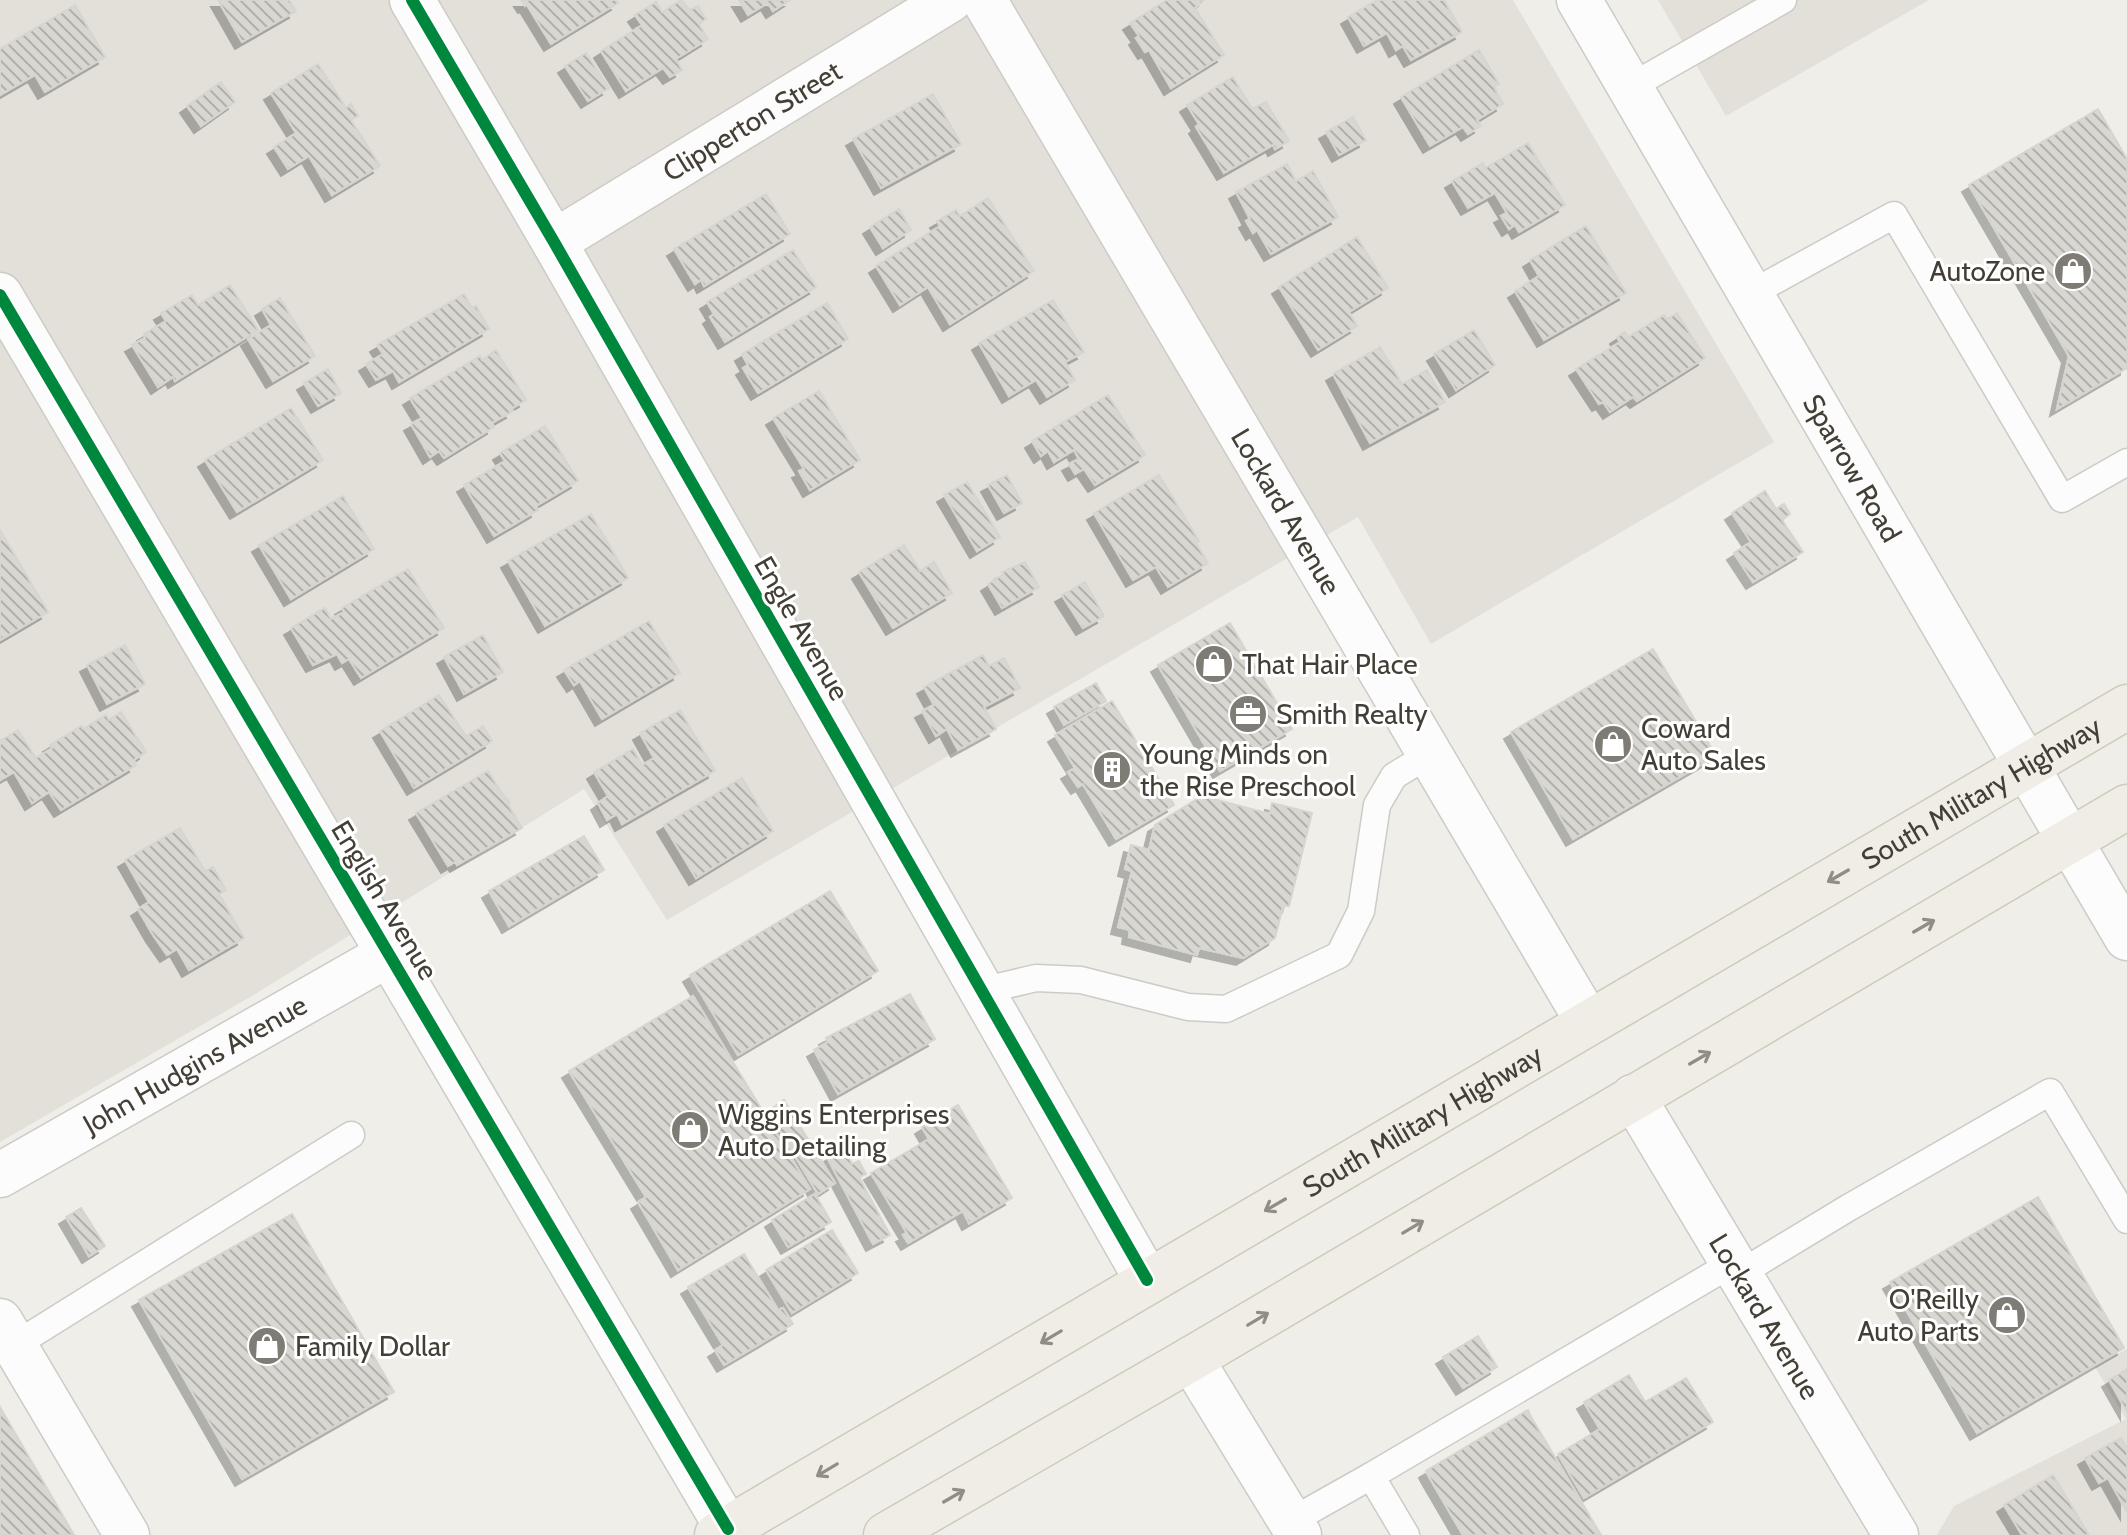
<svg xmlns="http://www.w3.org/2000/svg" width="2127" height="1535" font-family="Cabin,sans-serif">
  <defs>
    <pattern id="building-back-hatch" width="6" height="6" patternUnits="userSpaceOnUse" patternTransform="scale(2)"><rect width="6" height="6" fill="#d8d7d2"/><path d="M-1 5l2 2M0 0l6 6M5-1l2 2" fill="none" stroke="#b1b0ab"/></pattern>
    <filter id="shadow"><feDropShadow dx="-7" dy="7" stdDeviation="0" flood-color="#0004"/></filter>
  </defs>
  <rect width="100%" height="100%" fill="#efeee9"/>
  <!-- residential -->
  <g fill="#e2e0d8">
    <polygon points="0,0 1513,0 1774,442 1431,644 1358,517 667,920 584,789 257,993 0,1142"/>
    <polygon points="1658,0 1929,0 1726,116"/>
    <polygon points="2127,1349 2127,1535 1937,1535 1954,1506 2126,1419 2095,1367"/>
  </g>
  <!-- building -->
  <g fill="url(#building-back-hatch)" stroke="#d7d5cf" stroke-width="2" filter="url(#shadow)">
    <polygon points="218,0 289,0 296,11 242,42"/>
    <polygon points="521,0 616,0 618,3 551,44 527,5 525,6"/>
    <polygon points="681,0 690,10 698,6 706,19 699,24 708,39 676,59 682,70 670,77 663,68 626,91 601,51 642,25 635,15 656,2 662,12"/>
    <polygon points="739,0 790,0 773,11 768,3 748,15"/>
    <polygon points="1167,0 1204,0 1195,8 1224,55 1171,88 1149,50 1145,52 1136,38 1139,36 1130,23"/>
    <polygon points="1377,0 1444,0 1462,32 1411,60 1403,46 1396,50 1387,33 1364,46 1348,17"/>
    <polygon points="75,5 105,57 45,92 35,75 0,95 0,49"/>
    <polygon points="1479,50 1499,84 1494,87 1503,104 1477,120 1481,126 1468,134 1463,127 1430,146 1401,97"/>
    <polygon points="586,53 609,88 588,101 565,66"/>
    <polygon points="318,64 346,108 351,104 358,116 351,120 380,166 332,195 309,156 288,169 274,147 296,133 271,93"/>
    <polygon points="1233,77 1252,109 1266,102 1289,141 1275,149 1273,145 1224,173 1196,127 1199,124 1187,105"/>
    <polygon points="221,82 235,102 201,126 187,106"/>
    <polygon points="933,94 961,144 881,188 853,139"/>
    <polygon points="2098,109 2127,159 2127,368 2057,409 2069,356 1969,185"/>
    <polygon points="1353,117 1366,140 1339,155 1326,132"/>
    <polygon points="1528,143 1565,205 1519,232 1515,225 1509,229 1501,216 1507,213 1495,193 1468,208 1452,181 1483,163 1485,168"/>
    <polygon points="1287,164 1296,181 1313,171 1338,217 1271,254 1257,230 1253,233 1246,221 1250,219 1236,192"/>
    <polygon points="766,194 790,234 704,286 701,280 695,284 674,249"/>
    <polygon points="988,198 1034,271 950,324 928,287 900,305 876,266 940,226 937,221 956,210 960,216"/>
    <polygon points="899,209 911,230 883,248 870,227"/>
    <polygon points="1586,226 1626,293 1544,340 1515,291 1539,276 1530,260"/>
    <polygon points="1357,237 1388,288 1349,312 1357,326 1318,350 1279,287"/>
    <polygon points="793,250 816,287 725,342 710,317 714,314 707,302"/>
    <polygon points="230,285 258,330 175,381 173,377 158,387 132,345 145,338 144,334 166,321 161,313 192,295 198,305"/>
    <polygon points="464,294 472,308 476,306 489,329 399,382 393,371 376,380 366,364 383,354 377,345"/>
    <polygon points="280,298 315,356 273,381 248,339 271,325 262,309"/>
    <polygon points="1053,300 1084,352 1065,362 1075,380 1047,397 1036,380 1009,396 979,343"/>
    <polygon points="827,303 848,339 758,393 743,368 748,365 742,354"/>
    <polygon points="1677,313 1705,358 1637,401 1633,397 1610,412 1603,402 1599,404 1576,369 1620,342 1617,337 1625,332 1628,337 1664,315 1667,319"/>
    <polygon points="1474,330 1495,365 1456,390 1434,354"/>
    <polygon points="1380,347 1402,384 1427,370 1445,402 1370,443 1333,374"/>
    <polygon points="496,350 526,400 511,409 513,411 492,423 494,427 444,458 439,451 430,457 411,424 422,418 410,398 480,356 482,360"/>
    <polygon points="328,369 341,393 318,406 304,383"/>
    <polygon points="819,391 860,460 810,490 799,471 804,469 773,418"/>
    <polygon points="1108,395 1145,455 1095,485 1084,469 1075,474 1069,464 1079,459 1074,450 1054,462 1048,451 1041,456 1032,441"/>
    <polygon points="291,408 323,460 237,512 205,460"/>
    <polygon points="545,426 578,481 536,506 538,510 494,536 464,485 505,461 500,453"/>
    <polygon points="1007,475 1022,503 1004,513 988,485"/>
    <polygon points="1159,475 1199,541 1196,543 1208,563 1168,587 1156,567 1133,580 1094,513"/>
    <polygon points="967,482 1000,537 977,551 944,495"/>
    <polygon points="1765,491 1776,509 1784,504 1790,514 1782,520 1803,552 1753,582 1734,553 1751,542 1732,513"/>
    <polygon points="343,496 374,549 291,599 259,545"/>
    <polygon points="591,514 628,578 545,626 508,561"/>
    <polygon points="0,530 48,612 0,640"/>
    <polygon points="904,545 920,571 934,562 952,593 893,628 859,572"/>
    <polygon points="1025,562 1039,587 1002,608 988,584 1004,574 1002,572"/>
    <polygon points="408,569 444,628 361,678 349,659 342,663 337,654 313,665 291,628 325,608 331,619 344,612 342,608"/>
    <polygon points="1085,582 1104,616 1083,628 1062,595"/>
    <polygon points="649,621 680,673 602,719 580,681 574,685 564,670"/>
    <polygon points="1230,623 1292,729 1220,771 1158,665"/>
    <polygon points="483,635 503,672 464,694 444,657"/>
    <polygon points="125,645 145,684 107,704 87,665"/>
    <polygon points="1653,649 1716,756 1573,839 1511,732"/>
    <polygon points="983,655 989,666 1004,658 1020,688 984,707 996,729 958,750 947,729 936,736 922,711 934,705 924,687"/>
    <polygon points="1096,683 1106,701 1064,725 1054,707"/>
    <polygon points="439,695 466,736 483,726 492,741 414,788 380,731"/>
    <polygon points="1112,701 1174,805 1116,839 1083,784 1078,787 1068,772 1075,768 1055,735"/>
    <polygon points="680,710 715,771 622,824 617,814 607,820 598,803 608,796 594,772 633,749 642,765 654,758 640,733"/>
    <polygon points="121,712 146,752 134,760 136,765 61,810 49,792 32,803 14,772 0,780 0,741 18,730 36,758 52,748 50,745 81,726 83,729 106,715 109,720"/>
    <polygon points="488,771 503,795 509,801 509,806 522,828 457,865 455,862 448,866 416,813"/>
    <polygon points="742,778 773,831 696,878 664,825"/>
    <polygon points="1202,796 1270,814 1272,803 1312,813 1289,906 1283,906 1275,938 1243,958 1199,948 1197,955 1129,937 1130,930 1118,927 1132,871 1125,869 1131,845 1149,850 1155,825"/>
    <polygon points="180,828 205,871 213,867 226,890 219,894 244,938 189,970 177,949 167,955 153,935 138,909 149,902 125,860"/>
    <polygon points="584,836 604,870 509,926 489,891"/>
    <polygon points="830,891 878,971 738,1055 690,975"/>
    <polygon points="910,994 935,1039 838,1094 814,1050 828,1042 826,1038"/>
    <polygon points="693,996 810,1189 678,1270 638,1202 646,1197 569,1071"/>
    <polygon points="784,1100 835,1183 818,1194 768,1111"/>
    <polygon points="958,1105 1012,1198 969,1223 963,1211 908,1243 903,1235 907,1233 871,1173 929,1139 922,1127"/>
    <polygon points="844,1148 852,1164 859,1161 866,1174 859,1177 890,1235 873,1244 827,1157"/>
    <polygon points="815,1194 831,1222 788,1247 772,1220"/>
    <polygon points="2038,1197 2124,1348 1977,1433 1890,1282"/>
    <polygon points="81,1208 105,1246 89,1256 66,1217"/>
    <polygon points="292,1214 394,1392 242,1479 139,1300"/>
    <polygon points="832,1230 858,1273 792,1313 766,1270"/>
    <polygon points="744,1254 778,1310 783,1308 793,1324 724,1365 715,1350 723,1345 688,1287"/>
    <polygon points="1478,1336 1497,1367 1463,1388 1443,1357"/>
    <polygon points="2127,1369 2127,1412 2109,1380"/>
    <polygon points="1629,1375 1645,1402 1686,1378 1713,1422 1584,1498 1558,1454 1600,1429 1584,1402"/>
    <polygon points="0,1407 74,1535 0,1535"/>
    <polygon points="1528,1410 1530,1415 1601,1535 1463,1535 1428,1475 1426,1471"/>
    <polygon points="2121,1438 2127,1448 2127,1512 2108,1478 2099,1483 2085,1458"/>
    <polygon points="2053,1475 2089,1535 2022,1535 2004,1505"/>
  </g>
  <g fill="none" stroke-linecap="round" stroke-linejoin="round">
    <defs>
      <g id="service">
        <polyline points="1630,87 1783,0"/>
        <polyline points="1750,294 1894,215 2062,499 2127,462"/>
        <polyline points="981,991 1036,978 1081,980 1188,1007 1226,1009 1339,955 1361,911 1377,805 1394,776 1430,754"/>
        <polyline points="1739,1274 1848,1208 2050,1092 2127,1220"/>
        <polyline points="15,1345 351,1135"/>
        <polyline points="1371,1476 1733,1263"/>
        <polyline points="1291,1521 1371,1476 1406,1535"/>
      </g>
      <g id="minor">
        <polyline points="412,0 554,242 1147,1280"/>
        <path id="s1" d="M984 0 1588 1022"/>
        <path id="s2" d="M554 242 950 0"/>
        <polyline points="0,295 728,1529"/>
        <polyline points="2070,841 2127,938"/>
        <path id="s3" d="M1633 1097 1896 1535"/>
        <path id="s4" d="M0 1175 389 954"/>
        <polyline points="0,1321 127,1535"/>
        <polyline points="1191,1359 1299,1535"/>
      </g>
      <g id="tertiary">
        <path id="s5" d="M1579 0 2070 841"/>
      </g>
      <g id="primary">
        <path id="s6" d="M717 1535 2127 707"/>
        <polyline points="886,1535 1191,1359 2127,807"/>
      </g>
    </defs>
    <!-- service casing -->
    <use href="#service" stroke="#cdcbc7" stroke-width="29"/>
    <!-- minor casing -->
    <use href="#minor" stroke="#cdcbc7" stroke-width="47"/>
    <!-- tertiary casing -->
    <use href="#tertiary" stroke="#cdcbc7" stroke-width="47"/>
    <!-- primary casing -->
    <use href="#primary" stroke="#cfcab9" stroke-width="47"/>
    <!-- service -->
    <use href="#service" stroke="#fdfcfc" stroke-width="26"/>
    <!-- minor -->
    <use href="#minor" stroke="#fdfcfc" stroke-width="44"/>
    <!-- tertiary -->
    <use href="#tertiary" stroke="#fdfcfc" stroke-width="44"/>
    <!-- primary -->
    <use href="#primary" stroke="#efede5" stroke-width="44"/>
    <defs>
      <g id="cycleway">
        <polyline points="412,0 554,242 1147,1280"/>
        <polyline points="0,295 728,1529"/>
      </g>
    </defs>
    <!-- cycleway casing -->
    <use href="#cycleway" stroke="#fff" stroke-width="17"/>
    <!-- cycleway -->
    <use href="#cycleway" stroke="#00873e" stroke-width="12"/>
  </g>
  <!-- one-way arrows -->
  <defs><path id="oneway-shaft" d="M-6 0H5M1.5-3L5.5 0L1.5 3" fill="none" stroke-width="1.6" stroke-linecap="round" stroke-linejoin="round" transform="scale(2)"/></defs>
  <g stroke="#908d85">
    <use href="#oneway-shaft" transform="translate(1838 876) rotate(150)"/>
    <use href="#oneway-shaft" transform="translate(1924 926) rotate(-30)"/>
    <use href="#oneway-shaft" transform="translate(1700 1058) rotate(-30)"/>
    <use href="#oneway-shaft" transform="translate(1275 1205) rotate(150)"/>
    <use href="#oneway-shaft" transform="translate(1413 1227) rotate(-31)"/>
    <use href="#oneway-shaft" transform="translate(1258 1319) rotate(-31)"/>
    <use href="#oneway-shaft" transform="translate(1051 1337) rotate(149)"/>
    <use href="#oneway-shaft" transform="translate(827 1470) rotate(149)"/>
    <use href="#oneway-shaft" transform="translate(954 1496) rotate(-30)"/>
  </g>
  <!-- icons -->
  <defs>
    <symbol id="shop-disc" viewBox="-11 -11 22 22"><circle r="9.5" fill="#7f7c75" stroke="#fff"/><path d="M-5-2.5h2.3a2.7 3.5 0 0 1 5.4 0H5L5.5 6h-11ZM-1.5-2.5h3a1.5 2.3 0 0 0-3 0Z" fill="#fff"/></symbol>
    <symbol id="office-disc" viewBox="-11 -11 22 22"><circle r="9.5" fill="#7f7c75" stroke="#fff"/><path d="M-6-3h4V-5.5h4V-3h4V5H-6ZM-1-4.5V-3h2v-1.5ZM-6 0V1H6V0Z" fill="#fff"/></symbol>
    <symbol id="building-disc" viewBox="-11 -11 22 22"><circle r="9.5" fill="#7f7c75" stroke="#fff"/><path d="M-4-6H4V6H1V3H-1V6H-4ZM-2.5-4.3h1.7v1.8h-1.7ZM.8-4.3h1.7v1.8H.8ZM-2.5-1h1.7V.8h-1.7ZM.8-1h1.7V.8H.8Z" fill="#fff"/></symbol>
  </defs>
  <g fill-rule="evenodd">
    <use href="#shop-disc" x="2051" y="249" width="44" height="44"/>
    <use href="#shop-disc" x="1192" y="642" width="44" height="44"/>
    <use href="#office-disc" x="1226" y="692" width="44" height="44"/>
    <use href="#shop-disc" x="1591" y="722" width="44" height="44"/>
    <use href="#building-disc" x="1090" y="748" width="44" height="44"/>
    <use href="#shop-disc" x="668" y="1108" width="44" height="44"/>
    <use href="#shop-disc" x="1985" y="1293" width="44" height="44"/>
    <use href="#shop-disc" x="245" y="1324" width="44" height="44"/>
  </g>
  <g text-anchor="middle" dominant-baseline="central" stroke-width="6" stroke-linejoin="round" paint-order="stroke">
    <!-- street labels -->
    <g font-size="28" fill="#433f37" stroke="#fff">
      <text stroke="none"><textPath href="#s2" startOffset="232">Clipperton Street</textPath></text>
      <text stroke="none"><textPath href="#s5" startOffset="542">Sparrow Road</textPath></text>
      <text stroke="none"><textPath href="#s1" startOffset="594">Lockard Avenue</textPath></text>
      <text transform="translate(802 628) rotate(60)">Engle Avenue</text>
      <text stroke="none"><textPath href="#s6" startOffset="1466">South Military Highway</textPath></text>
      <text transform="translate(385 900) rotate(59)">English Avenue</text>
      <text stroke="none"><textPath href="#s4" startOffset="224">John Hudgins Avenue</textPath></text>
      <text stroke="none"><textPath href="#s6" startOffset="818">South Military Highway</textPath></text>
      <text stroke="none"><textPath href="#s3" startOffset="256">Lockard Avenue</textPath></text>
    </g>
    <!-- poi labels -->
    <g font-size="28" fill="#433f37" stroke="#fff" text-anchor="start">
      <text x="2045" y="271" text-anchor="end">AutoZone</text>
      <text x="1242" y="664">That Hair Place</text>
      <text x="1276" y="714">Smith Realty</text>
      <text x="1641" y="728">Coward<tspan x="1641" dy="32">Auto Sales</tspan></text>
      <text x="1140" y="754">Young Minds on<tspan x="1140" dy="32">the Rise Preschool</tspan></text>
      <text x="718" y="1114">Wiggins Enterprises<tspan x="718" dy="32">Auto Detailing</tspan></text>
      <text x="1979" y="1299" text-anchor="end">O'Reilly<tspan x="1979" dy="32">Auto Parts</tspan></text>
      <text x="295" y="1346">Family Dollar</text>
    </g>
  </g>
</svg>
